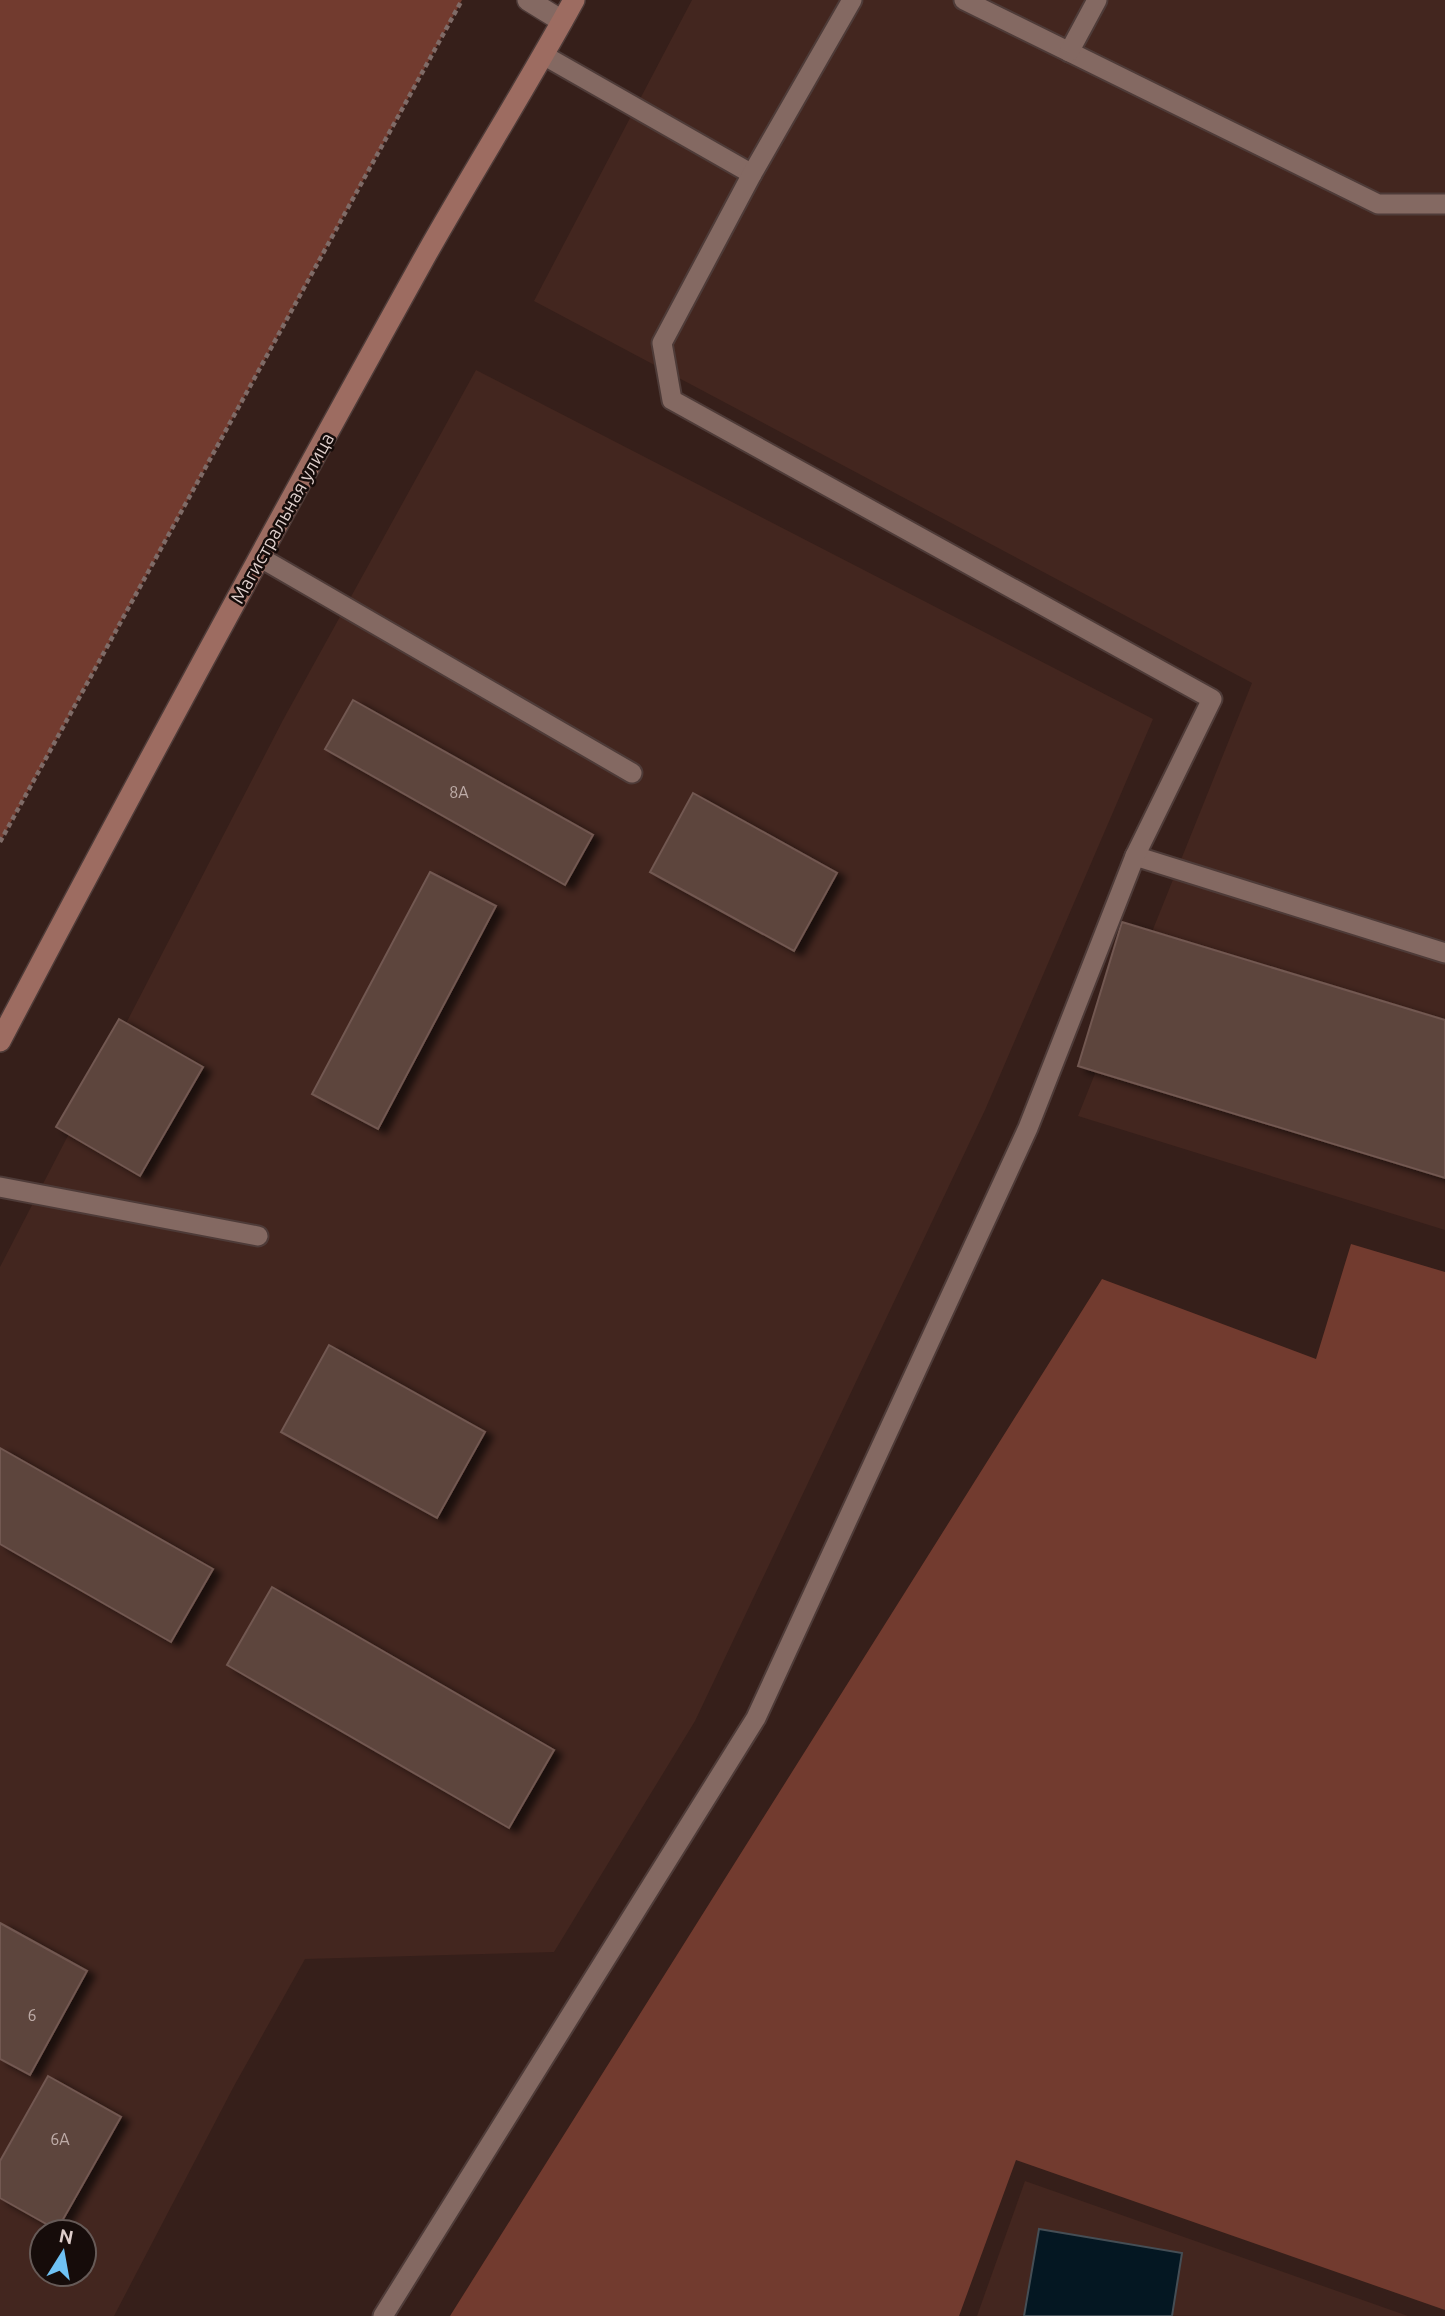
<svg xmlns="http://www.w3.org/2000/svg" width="1445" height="2316" font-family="Ubuntu,sans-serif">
  <defs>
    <filter id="shadow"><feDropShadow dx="8" dy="4.5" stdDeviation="3.5" flood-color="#0009"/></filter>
  </defs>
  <rect width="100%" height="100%" fill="#361f1a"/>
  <!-- built -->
  <g fill="#43261f" fill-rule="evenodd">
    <polygon points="692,0 1445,0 1445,1230 1078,1116 1252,683 534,301"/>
    <path d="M476 370 1153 719 985 1110 695 1721 554 1952 305 1959 234 2086 114 2316H0V1267L283 720ZM42 2232H84V2274H42Z"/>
    <polygon points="1025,2181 1408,2316 977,2316"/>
  </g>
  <!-- green -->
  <g fill="#723b2f">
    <polygon points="0,0 462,0 0,842"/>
    <polygon points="1351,1244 1445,1272 1445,2310 1016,2160 959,2316 450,2316 1102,1279 1316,1359"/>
  </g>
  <!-- water -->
  <polygon fill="#041722" stroke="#454e55" stroke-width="2" points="1039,2229 1182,2253 1172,2316 1024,2316"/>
  <!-- building -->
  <g fill="#5d443e" stroke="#725851" stroke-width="2" filter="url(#shadow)">
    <polygon points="353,700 593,835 565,885 325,749"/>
    <polygon points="693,793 837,873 794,951 650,872"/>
    <polygon points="430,872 496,906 378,1129 312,1094"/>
    <polygon points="1122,922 1445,1020 1445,1178 1078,1066"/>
    <polygon points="119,1019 203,1067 140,1176 56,1127"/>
    <polygon points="329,1345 485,1432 437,1518 281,1432"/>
    <polygon points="0,1448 213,1569 171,1642 0,1544"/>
    <polygon points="272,1587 554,1750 509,1828 227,1665"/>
    <polygon points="0,1923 87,1971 30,2075 0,2059"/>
    <polygon points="48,2076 121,2117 57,2230 0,2198 0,2161"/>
  </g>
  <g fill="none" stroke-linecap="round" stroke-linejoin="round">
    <defs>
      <g id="lane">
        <polyline points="964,0 1378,204 1445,204"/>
        <polyline points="1069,52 1097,0"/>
        <polyline points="545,56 752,174"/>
        <polyline points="261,558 632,773"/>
        <polyline points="1135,856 1445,953"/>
        <polyline points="0,1187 258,1236"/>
        <polyline points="383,2316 756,1718 1028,1128 1135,856 1212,699 672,400 662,343 752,174 852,0"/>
      </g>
      <polyline id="street" points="528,0 562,21"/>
      <path id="secondary" d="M0 1041C139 777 282 514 427 253 475 168 527 86 574 0"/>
    </defs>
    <!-- lane casing -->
    <use href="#lane" stroke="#4e3b38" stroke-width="23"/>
    <!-- street casing -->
    <use href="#street" stroke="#4e3b38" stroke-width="24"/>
    <!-- secondary casing -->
    <use href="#secondary" stroke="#4e3b38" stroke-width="24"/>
    <!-- path -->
    <polyline stroke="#7f6b67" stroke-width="4.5" stroke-dasharray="5 3.5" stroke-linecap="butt" points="0,842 462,0"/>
    <!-- lane -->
    <use href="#lane" stroke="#846962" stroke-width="19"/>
    <!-- street -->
    <use href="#street" stroke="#846962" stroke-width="21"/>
    <!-- secondary -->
    <use href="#secondary" stroke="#9d6c61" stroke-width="21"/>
  </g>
  <g text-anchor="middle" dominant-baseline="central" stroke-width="5" stroke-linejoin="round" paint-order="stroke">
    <!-- number labels -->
    <g font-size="16" fill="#beaca8">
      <text x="459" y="792">8А</text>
      <text x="32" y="2015">6</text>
      <text x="60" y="2139">6А</text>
    </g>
    <!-- street labels -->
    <g font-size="19" fill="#dececb" stroke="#160c0a">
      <text transform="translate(282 518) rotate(-61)">Магистральная улица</text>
    </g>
  </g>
  <!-- north arrow -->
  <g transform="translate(63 2253) rotate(11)"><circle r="33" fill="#160c0a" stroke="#665a57" stroke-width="2"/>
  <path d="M0-5L12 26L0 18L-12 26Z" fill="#6fc2f4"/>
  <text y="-10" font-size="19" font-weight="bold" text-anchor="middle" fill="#dececb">N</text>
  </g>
</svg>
